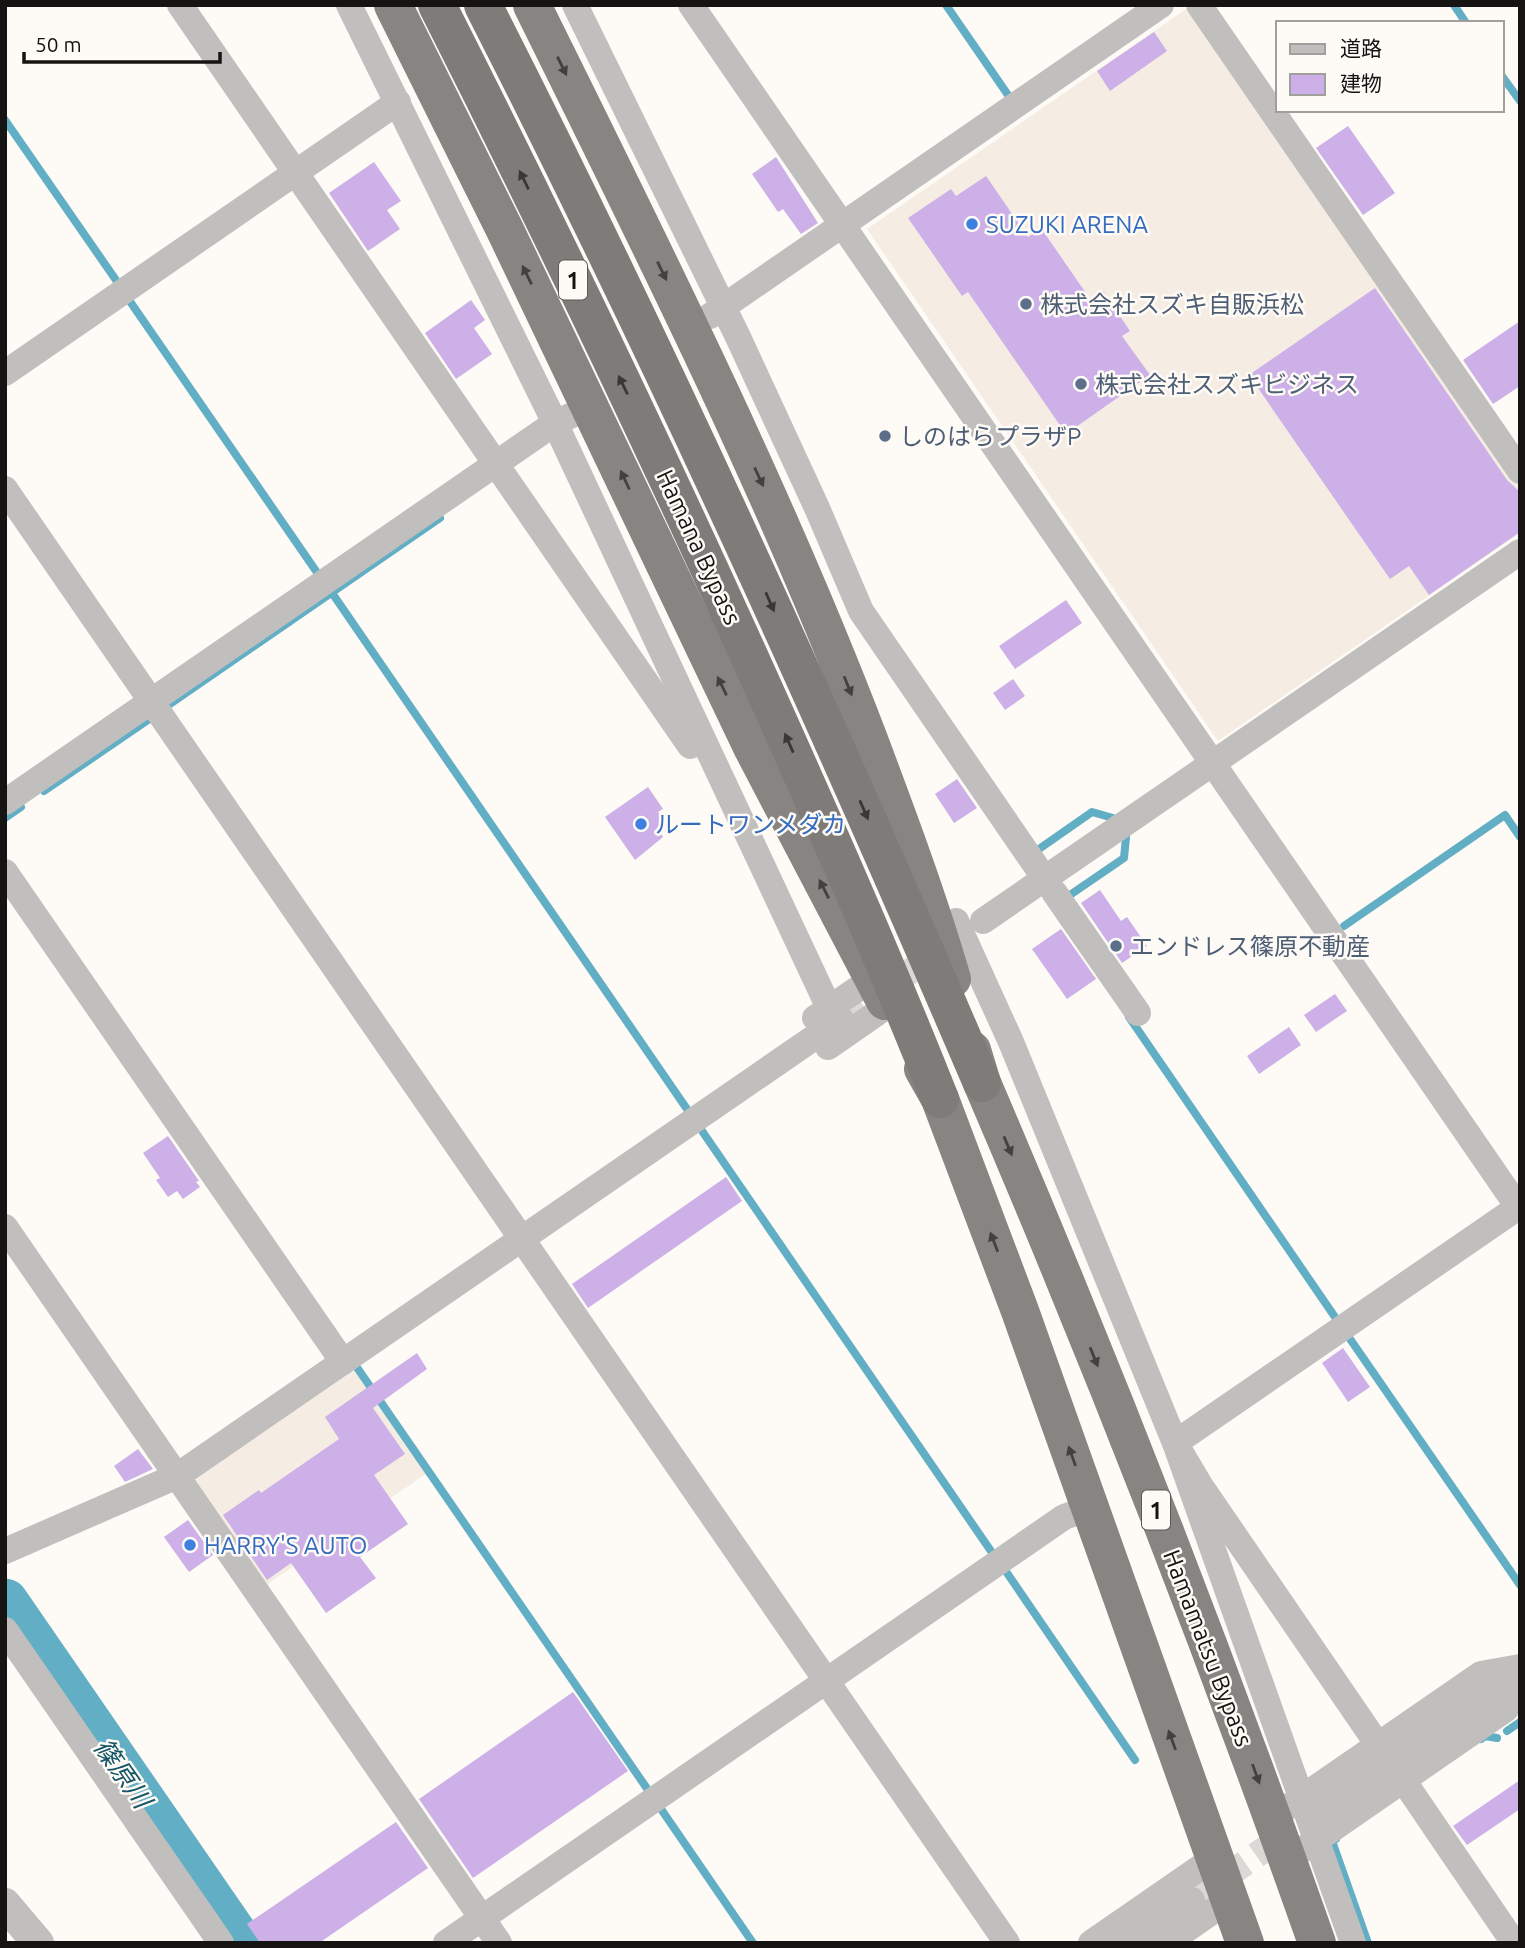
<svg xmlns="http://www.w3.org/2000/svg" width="1525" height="1948" font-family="Ubuntu,'Noto Sans JP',sans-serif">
  <rect width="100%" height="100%" fill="#fefbf7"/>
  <!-- built -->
  <g fill="#f5ede3">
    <polygon points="1189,7 1520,488 1520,533 1218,741 867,229"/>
    <polygon points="354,1367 427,1473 265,1586 195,1484 196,1476"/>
  </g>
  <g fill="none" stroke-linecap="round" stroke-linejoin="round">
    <!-- stream -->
    <g stroke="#62afc5" stroke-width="8">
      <polyline points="946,5 1008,95"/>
      <polyline points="1454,5 1466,23"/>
      <polyline points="1502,76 1520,101"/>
      <polyline points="5,120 118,283"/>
      <polyline points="129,300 316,571"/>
      <polyline points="330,590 689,1112"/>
      <polyline points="170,704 440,518"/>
      <polyline points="44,791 148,720"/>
      <polyline points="5,818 21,807"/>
      <polyline points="1039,849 1092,812 1113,818"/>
      <polyline points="1067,897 1124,858 1126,837"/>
      <polyline points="1344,926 1505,815 1520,837"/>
      <polyline points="1129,1017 1337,1320"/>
      <polyline points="700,1128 993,1554"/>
      <polyline points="1348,1336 1520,1585"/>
      <polyline points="356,1366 648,1790"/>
      <polyline points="1005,1570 1135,1760"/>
      <polyline points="1507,1731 1520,1722"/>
      <polyline points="1481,1739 1485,1736 1497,1738"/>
      <polyline points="661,1809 753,1943"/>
      <polyline points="1336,1839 1332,1841 1368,1943"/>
    </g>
    <!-- river -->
    <polyline stroke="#62afc5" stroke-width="47" points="5,1602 240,1943"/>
  </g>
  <!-- building -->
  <g fill="#ccb0e7">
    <polygon points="1154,32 1167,51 1110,91 1097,71"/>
    <polygon points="1348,126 1395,193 1363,215 1316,148"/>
    <polygon points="776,157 818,223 801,234 783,209 778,212 752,174"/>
    <polygon points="374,162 401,201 387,210 400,229 368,251 329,193"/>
    <polygon points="986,176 1028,237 1041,228 1090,299 1103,291 1130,331 1122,336 1150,375 1066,434 968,292 962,296 908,218 951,189 956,196"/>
    <polygon points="1375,288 1507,480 1520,492 1520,532 1429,595 1409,566 1390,579 1249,375"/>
    <polygon points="471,300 485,320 474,328 492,354 456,379 425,333"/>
    <polygon points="1520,321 1520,386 1493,404 1463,360"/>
    <polygon points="1066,600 1082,623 1015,669 999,646"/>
    <polygon points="1013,679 1025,696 1005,710 993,693"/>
    <polygon points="957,779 977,808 954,823 935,794"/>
    <polygon points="648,787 663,809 658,812 666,823 658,829 663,837 635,860 605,817"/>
    <polygon points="1100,890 1121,921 1127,917 1147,946 1122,963 1081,903"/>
    <polygon points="1061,929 1096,979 1067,999 1032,949"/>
    <polygon points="1335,994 1347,1011 1316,1032 1304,1015"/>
    <polygon points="1289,1027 1301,1045 1259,1074 1247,1056"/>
    <polygon points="168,1136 199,1181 196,1182 200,1187 183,1199 177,1191 168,1197 156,1180 160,1178 143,1153"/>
    <polygon points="726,1177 742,1201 588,1308 572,1284"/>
    <polygon points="1343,1348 1370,1387 1348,1402 1322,1363"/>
    <polygon points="417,1353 427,1369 373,1408 405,1454 374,1475 408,1524 360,1557 376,1578 326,1613 291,1563 267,1580 223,1515 259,1490 261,1493 339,1439 325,1417"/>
    <polygon points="138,1449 153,1469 125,1482 114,1466"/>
    <polygon points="188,1520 213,1555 189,1572 164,1537"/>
    <polygon points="573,1692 628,1771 473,1878 419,1799"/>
    <polygon points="1520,1780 1520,1809 1467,1845 1453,1826"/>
    <polygon points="396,1822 428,1868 319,1943 260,1943 247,1924"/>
  </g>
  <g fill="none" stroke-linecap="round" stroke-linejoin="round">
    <!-- minor-tunnel -->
    <g stroke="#dbd8d5" stroke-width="26" stroke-dasharray="26 13" stroke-linecap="butt">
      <polyline points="841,1019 941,950"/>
      <polyline points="1192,1900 1291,1831"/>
    </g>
    <!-- minor -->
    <g stroke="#c1bfbe" stroke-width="26">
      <polyline points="180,5 690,746 701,741"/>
      <polyline points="349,5 555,423 829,1008"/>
      <polyline points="575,5 738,337 817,508 861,611 1036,866"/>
      <polyline points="691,5 1520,1210"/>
      <polyline points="1199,5 1520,471"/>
      <polyline points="710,316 1161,5"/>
      <polyline points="5,373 398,102"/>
      <polyline points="5,489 1007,1943"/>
      <polyline points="5,802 555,423 570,416"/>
      <polyline points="5,872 343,1362"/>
      <polyline points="1054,892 1138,1013"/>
      <polyline points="956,921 1011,1042 1175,1443 1353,1943"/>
      <polyline points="983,921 1520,552"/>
      <polyline points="815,1018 872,979"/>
      <polyline points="828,1047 887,1006"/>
      <polyline points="5,1227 499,1943"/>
      <polyline points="5,1551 177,1476 841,1019"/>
      <polyline points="5,1630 221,1943"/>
      <polyline points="1378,1745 1200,1485 1175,1443 1520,1206"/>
      <polyline points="1403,1780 1514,1943"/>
      <polyline points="1288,1807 1481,1674 1520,1667"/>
      <polyline points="1319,1812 1520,1674"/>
      <polyline points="1302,1850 1506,1709 1520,1686"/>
      <polyline points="446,1943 1064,1517 1090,1508"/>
      <polyline points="1091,1943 1214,1858"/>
      <polyline points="1129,1943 1192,1900"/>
      <polyline points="1167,1943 1229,1900"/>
    </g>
    <!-- tertiary -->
    <polyline stroke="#c1bfbe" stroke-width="32" points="5,1904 38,1943"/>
    <!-- trunk -->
    <g stroke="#878481" stroke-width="38">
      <polyline points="393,5 505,230 753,749 885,1001"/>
      <path d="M532 5C651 246 772 486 868 737 898 817 928 897 952 979"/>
      <path d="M972 1050 982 1083C1103 1365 1215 1653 1317 1943"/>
      <polyline points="923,1069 940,1099 1020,1311 1245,1943"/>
    </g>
    <!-- motorway -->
    <g stroke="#7e7b78" stroke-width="38">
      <path d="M437 5C543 214 644 425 741 638 810 791 878 943 940 1099"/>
      <path d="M483 5C663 358 826 719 982 1083"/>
    </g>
  </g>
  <!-- one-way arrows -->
  <defs><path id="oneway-solid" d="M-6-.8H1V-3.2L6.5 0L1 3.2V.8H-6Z" transform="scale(1.75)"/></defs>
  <g fill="#43413e">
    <use href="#oneway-solid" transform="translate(562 66) rotate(64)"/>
    <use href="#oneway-solid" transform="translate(662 271) rotate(64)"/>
    <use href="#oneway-solid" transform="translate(527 275) rotate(-116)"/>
    <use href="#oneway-solid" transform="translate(759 477) rotate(65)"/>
    <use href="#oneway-solid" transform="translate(625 480) rotate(-115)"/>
    <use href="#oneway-solid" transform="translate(722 686) rotate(-116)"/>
    <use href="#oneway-solid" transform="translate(848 686) rotate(68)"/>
    <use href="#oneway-solid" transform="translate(824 889) rotate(-117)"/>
    <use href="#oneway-solid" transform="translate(1008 1146) rotate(67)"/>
    <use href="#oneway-solid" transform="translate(994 1242) rotate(-111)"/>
    <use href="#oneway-solid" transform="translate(1094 1357) rotate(68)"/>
    <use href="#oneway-solid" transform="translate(1072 1456) rotate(-110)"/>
    <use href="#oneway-solid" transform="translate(1172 1740) rotate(-110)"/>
    <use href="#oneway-solid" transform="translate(1256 1774) rotate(70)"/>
  </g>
  <g fill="#3a3836">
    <use href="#oneway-solid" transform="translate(524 180) rotate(-116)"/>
    <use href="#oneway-solid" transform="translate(623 385) rotate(-116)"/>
    <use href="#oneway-solid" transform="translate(770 602) rotate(66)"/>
    <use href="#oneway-solid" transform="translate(789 743) rotate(-114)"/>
    <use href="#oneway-solid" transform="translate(864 810) rotate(66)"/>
  </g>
  <!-- markers -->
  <g fill="#3f7fe0" stroke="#fefbf7" stroke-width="2.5">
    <circle cx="972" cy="224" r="7"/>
    <circle cx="641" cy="824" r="7"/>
    <circle cx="190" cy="1545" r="7"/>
  </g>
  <g fill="#5c6f8a" stroke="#fefbf7" stroke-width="2.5">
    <circle cx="1026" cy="304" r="7"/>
    <circle cx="1081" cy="384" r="7"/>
    <circle cx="885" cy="436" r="7"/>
    <circle cx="1116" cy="946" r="7"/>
  </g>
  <g text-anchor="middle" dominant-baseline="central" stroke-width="5" stroke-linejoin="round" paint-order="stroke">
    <!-- shield labels -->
    <g fill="#fefbf7" stroke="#5b5957" stroke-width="2">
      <rect x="559" y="260.5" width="28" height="39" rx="5"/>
      <rect x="1142" y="1490.5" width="28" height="39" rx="5"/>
    </g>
    <g font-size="23" font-weight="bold" fill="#151412">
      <text x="573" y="280">1</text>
      <text x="1156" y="1510">1</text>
    </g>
    <!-- shop labels -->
    <g font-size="24" fill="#366cbe" stroke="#fefbf7" text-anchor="start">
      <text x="986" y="224">SUZUKI ARENA</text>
      <text x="655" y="824">ルートワンメダカ</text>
      <text x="204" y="1545">HARRY'S AUTO</text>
    </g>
    <!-- service labels -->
    <g font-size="24" fill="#4e5e75" stroke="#fefbf7" text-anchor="start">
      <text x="1040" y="304">株式会社スズキ自販浜松</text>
      <text x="1095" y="384">株式会社スズキビジネス</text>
      <text x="899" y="436">しのはらプラザP</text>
      <text x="1130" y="946">エンドレス篠原不動産</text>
    </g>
    <!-- street labels -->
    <g font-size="24" fill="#151412" stroke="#fefbf7">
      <text transform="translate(699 547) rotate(65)">Hamana Bypass</text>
      <text transform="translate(1208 1648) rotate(69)">Hamamatsu Bypass</text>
    </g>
    <!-- water labels -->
    <g font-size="26" font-style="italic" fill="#155667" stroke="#fefbf7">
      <text transform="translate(123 1773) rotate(55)">篠原川</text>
    </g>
  </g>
  <!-- border -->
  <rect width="1525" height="1948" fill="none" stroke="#151412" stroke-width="14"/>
  <!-- legend -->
  <rect x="1276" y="21" width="228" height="91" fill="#fefbf7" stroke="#a19f9b" stroke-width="2"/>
  <rect x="1290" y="44" width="35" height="10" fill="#c1bfbe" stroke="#a19f9b" stroke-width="2"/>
  <text x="1340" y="56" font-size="21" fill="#151412">道路</text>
  <rect x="1290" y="74" width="35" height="21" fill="#ccb0e7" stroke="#a19f9b" stroke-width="2"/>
  <text x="1340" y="91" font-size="21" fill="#151412">建物</text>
  <!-- scale -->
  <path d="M24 52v10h196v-10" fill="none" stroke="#151412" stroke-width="3.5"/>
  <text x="35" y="52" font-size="21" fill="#151412" stroke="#fefbf7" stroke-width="5" paint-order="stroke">50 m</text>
</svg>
